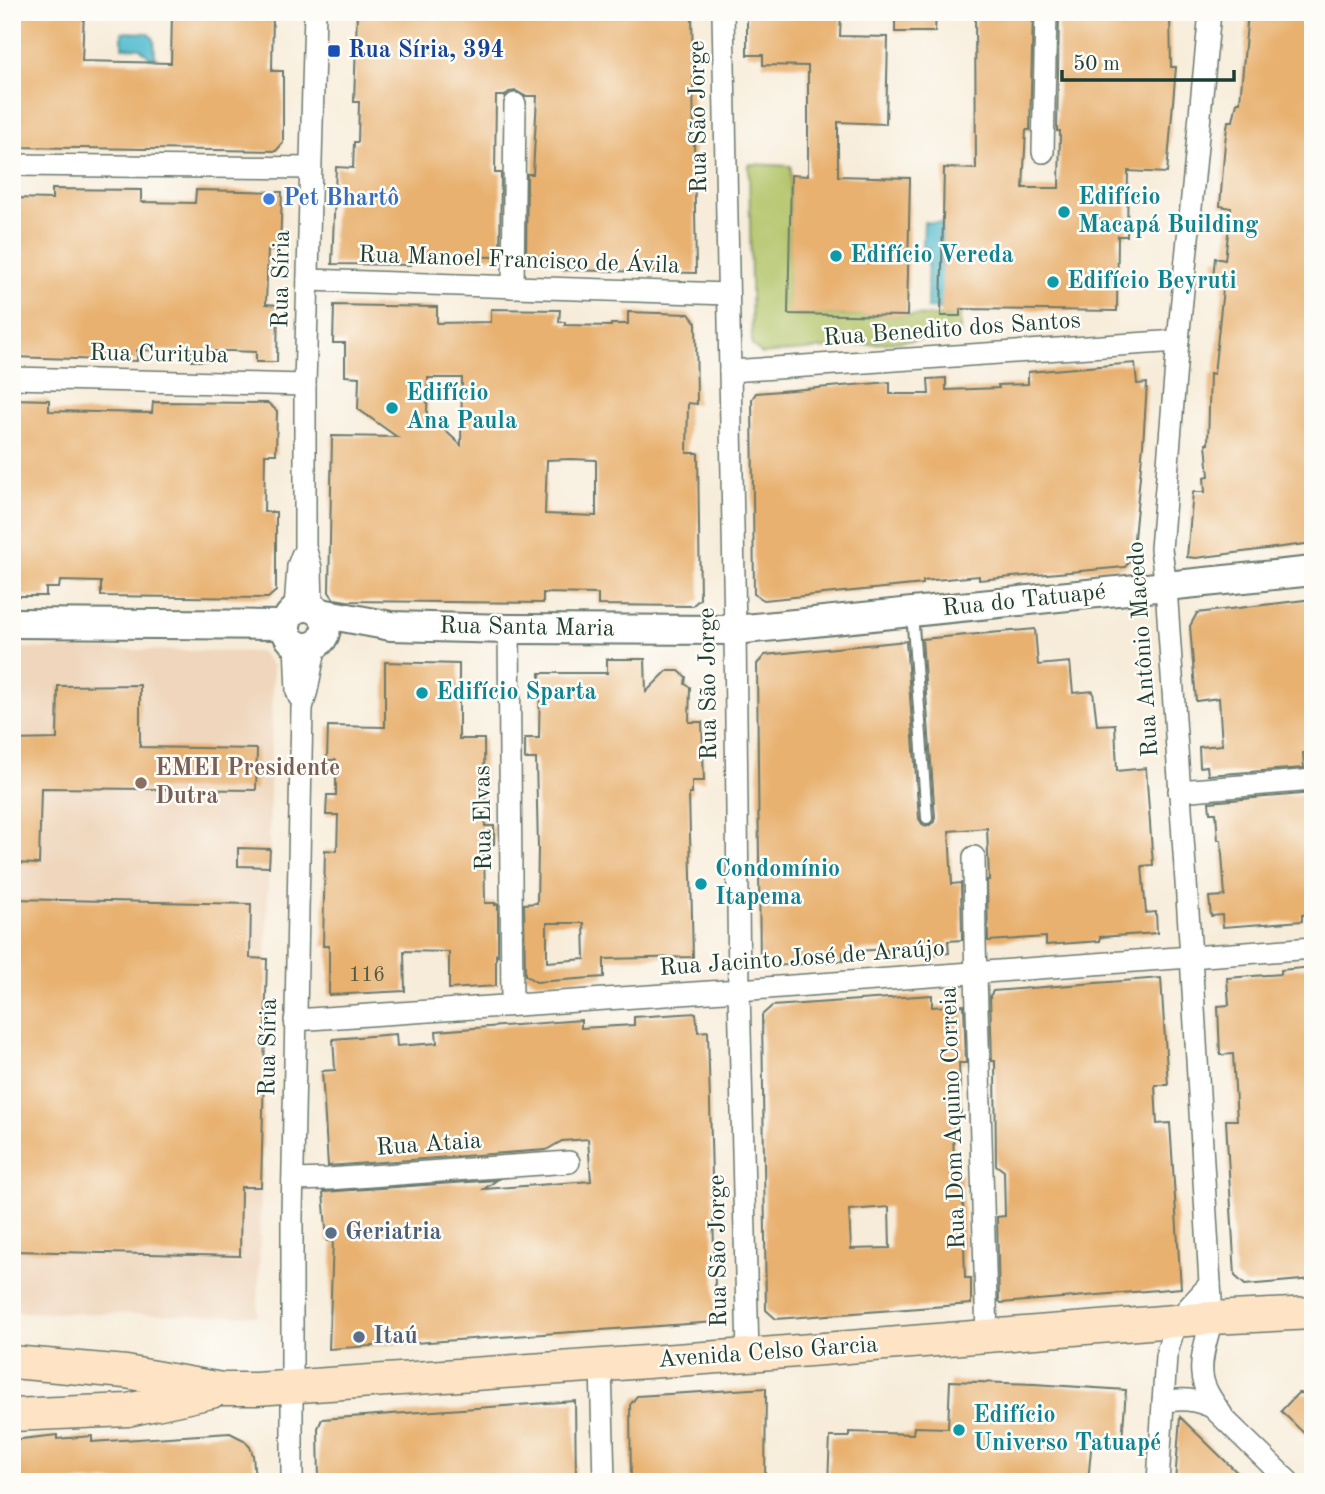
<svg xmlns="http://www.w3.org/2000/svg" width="1325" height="1494" font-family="'Old Standard TT',serif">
  <rect width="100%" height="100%" fill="#fdfcf7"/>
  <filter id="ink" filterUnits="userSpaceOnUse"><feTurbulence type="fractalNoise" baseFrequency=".0143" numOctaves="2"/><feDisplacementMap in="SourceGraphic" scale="14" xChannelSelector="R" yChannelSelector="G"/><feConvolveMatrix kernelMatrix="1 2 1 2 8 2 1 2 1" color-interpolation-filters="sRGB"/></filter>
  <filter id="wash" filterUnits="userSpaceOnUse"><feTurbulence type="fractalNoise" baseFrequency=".00686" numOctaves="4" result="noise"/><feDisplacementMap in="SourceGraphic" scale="28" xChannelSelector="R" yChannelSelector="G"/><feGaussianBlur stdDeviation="1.57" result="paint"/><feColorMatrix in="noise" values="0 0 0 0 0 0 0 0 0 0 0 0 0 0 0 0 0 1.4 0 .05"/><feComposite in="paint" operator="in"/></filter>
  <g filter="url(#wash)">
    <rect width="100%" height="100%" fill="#f7ecd9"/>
    <!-- built -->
    <polygon fill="#efd6bc" points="12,648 261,652 273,667 258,1316 12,1312"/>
    <!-- green -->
    <polygon fill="#b1c366" stroke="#68804d" stroke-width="2" points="749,164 791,166 789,314 951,316 953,232 960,243 960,336 762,354 752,345"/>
    <!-- water -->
    <g fill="#51bbce" stroke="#387c81" stroke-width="2">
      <polygon points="122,32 147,33 154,39 155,58 150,58 140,48 122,47"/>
      <polygon points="924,222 943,223 942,274 947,309 927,308 928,248 923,248"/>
    </g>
    <g id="blocks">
      <!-- building -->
      <g fill="#e8b170" fill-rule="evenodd">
        <polygon points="84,12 82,61 171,63 172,12 273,12 272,71 283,71 283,143 276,151 12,147 12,13"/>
        <polygon points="357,12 692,12 696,273 562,270 562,258 526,258 527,174 533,174 537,96 525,96 516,91 509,92 505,96 496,96 495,173 501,173 500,257 412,256 411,265 332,264 336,167 353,168 354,142 358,142 359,102 354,102"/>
        <polygon points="747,12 841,12 840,36 888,37 886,124 838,122 838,176 910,178 907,316 788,314 791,175 808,176 808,66 763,65 763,55 747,55"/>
        <polygon points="895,12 936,12 935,32 895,32"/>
        <polygon points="975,12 1033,12 1030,130 1026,130 1023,188 1059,188 1060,131 1057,131 1059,12 1170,12 1171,67 1176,67 1167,173 1128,171 1127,236 1118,236 1117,311 960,309 960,316 941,316 944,168 976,169"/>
        <polygon points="1248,12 1313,12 1313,543 1196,558 1187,557 1193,492 1205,492 1204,477 1209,476 1206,444 1208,444 1210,373 1214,374 1224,279 1213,278 1215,258 1225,260 1231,208 1220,206 1225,142 1228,121 1233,121 1237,102 1240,102"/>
        <polygon points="52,189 141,190 141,202 195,203 196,190 282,192 280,250 268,250 266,304 278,305 277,362 256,362 256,352 230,351 213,351 212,361 192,361 192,352 137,350 137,361 12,357 12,328 15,328 14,291 12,291 12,198 52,199"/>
        <path d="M334 305 437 307V323L491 322V309L560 310 559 322H565V325L611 326V324H628V312L689 314 696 323 697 404 688 403 687 453H698L700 599 692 606 598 605V594L543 593V603L347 601 334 599 329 592 332 436 397 437 358 409 359 377 345 376V343H333ZM428 378H462L461 445 427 414ZM570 459 596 460V516L545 514 547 460Z"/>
        <polygon points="1135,363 1137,384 1147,383 1143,445 1132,559 1125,567 979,580 979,576 923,581 923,584 764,600 754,594 752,399 756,393 890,382 890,394 929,394 928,379 946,378 946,390 999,388 998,385 1028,384 1028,372"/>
        <polygon points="12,399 49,400 49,411 152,413 153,402 268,403 277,411 276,454 265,454 264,512 276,512 276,591 268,598 101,596 101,582 60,581 59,588 46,588 46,596 12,596"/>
        <polygon points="1313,599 1313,751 1303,753 1304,768 1208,775 1207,766 1200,767 1199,747 1222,745 1219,698 1196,701 1190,626 1197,613"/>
        <polygon points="1035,629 1038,665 1070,662 1073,693 1093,691 1097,725 1115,724 1117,771 1146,768 1153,865 1142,866 1146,913 1156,912 1157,933 1100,937 1100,941 1046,945 1046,937 988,941 987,880 989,880 987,828 949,831 952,884 961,883 962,940 948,941 949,953 888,958 887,949 843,952 843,961 760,967 757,664 765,655 906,641 919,819 923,825 928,826 934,822 935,817 922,639"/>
        <path d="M607 659H645L646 692 667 671H679L686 677 685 684 690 687 689 722H702L704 781H692V794H689L693 957 604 959V977L536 982 525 975 524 904 537 903 538 849 536 759H525V738H539L540 673H607ZM547 923H584L585 959 547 962Z"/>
        <polygon points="385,662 459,664 459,739 484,739 485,826 494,826 494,844 484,845 485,903 495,903 495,905 498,904 498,956 496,954 496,986 449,989 449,952 404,951 405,991 329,995 329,946 323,946 325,850 337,851 338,815 326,815 327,795 336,795 336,760 327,760 328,726 385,727"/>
        <polygon points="140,685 140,747 257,749 256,790 41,788 39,864 12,863 12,740 57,739 58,686"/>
        <polygon points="1313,793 1313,914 1302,915 1302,921 1223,927 1222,915 1211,916 1209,897 1225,896 1221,840 1218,840 1216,813 1210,813 1209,802"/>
        <polygon points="238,848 270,849 269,867 238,866"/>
        <polygon points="12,899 251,904 250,958 267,959 261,1187 241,1187 240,1256 12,1251"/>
        <polygon points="1313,967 1313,1279 1245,1285 1235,1276 1227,1139 1226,1120 1237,1120 1233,1054 1220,1055 1218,1006 1229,1005 1227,978 1281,974 1281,970"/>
        <polygon points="1161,978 1168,1085 1155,1085 1157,1124 1170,1123 1181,1288 1001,1303 999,1301 997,1217 1005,1216 1004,1171 996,1165 995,1061 992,1061 990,996 993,991"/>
        <path d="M932 995V1007L964 1005 966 1063H959L961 1118 953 1119 954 1175 962 1174 965 1278H971V1304L776 1319 766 1310 762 1015 772 1006ZM889 1207 890 1248 851 1249 849 1210Z"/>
        <polygon points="696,1013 698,1032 708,1031 716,1322 329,1349 333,1241 327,1241 323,1192 497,1180 484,1189 591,1181 588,1139 562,1141 546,1150 328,1166 322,1071 335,1070 333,1039 396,1034 397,1046 437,1043 436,1031 581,1020 581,1028 634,1025 634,1017"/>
        <polygon points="950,1381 1034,1384 1126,1390 1122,1441 1092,1439 1088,1482 828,1482 830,1437 849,1437 849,1432 913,1434 914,1427 948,1428"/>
        <polygon points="766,1388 765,1482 631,1482 630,1405 637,1396"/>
        <polygon points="1298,1393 1313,1394 1313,1442 1281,1411"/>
        <polygon points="575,1401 576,1482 319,1482 318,1428 322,1419"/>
        <polygon points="1180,1417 1247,1482 1175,1482"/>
        <polygon points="230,1433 244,1440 250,1447 253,1455 255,1482 12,1482 12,1440 57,1435 57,1439 92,1436 92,1442"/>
      </g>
    </g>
  </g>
  <g filter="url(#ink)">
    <use href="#blocks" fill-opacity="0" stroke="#6b7a6e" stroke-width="2"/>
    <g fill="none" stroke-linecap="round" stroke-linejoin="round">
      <defs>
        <polyline id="service" points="912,612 927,818"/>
        <g id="minor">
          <polyline points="723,12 735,630 739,990 748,1355"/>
          <path d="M1210 12 1178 341 1161 549 1166 587 1191 956 1212 1318C1208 1336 1200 1356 1202 1374 1203 1389 1214 1403 1222 1415"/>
          <polyline points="1043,152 1046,12"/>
          <polyline points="12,165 310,168"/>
          <polyline points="308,280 728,294"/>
          <polyline points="513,287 515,104"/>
          <polyline points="730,371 1178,341"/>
          <polyline points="12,378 305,385"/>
          <polyline points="312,607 311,568 305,547 305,385 315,12"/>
          <polyline points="295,609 298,566 302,555"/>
          <polyline points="509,629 512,1005"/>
          <polyline points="295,644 297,691 299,697"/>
          <polyline points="1179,791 1313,780"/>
          <polyline points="974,857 975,943 987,1335"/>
          <polyline points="295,1020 739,990 1313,948"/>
          <polyline points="293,1180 328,1179 569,1162"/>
          <polyline points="601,1365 604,1482"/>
          <path d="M1163 1402C1181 1398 1195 1399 1212 1407L1289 1482"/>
          <polyline points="292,1482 292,1216 302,708 307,690 316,644"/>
          <polyline points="1158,1482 1166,1356 1176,1321 1210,1284"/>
        </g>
        <g id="tertiary">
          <circle cx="306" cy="627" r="20"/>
          <polyline points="321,613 391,626 509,629 735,630 1313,571"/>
          <polyline points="12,623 285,625"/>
        </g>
        <g id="secondary">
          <polyline points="12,1362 126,1372 222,1389 256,1389 748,1355 1212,1318 1313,1313"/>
          <polyline points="12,1415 128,1410 211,1392"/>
        </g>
      </defs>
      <!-- service casing -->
      <use href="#service" stroke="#6b7a6e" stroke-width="14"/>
      <!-- minor casing -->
      <use href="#minor" stroke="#6b7a6e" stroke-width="24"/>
      <!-- tertiary casing -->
      <use href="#tertiary" stroke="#6b7a6e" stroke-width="32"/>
      <!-- secondary casing -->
      <use href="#secondary" stroke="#6b7a6e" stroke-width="35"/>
      <!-- service -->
      <use href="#service" stroke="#fff" stroke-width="10"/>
      <!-- minor -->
      <use href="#minor" stroke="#fff" stroke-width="21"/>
      <!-- tertiary -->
      <use href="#tertiary" stroke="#fff" stroke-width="28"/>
      <!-- secondary -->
      <use href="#secondary" stroke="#fee4c5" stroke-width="32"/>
    </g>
  </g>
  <!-- markers -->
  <rect fill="#1a4fb4" stroke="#fdfcf7" stroke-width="2.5" x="327" y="44" width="14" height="14" rx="3.5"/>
  <circle fill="#3f7fe0" stroke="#fdfcf7" stroke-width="2.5" cx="269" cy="199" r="7"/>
  <g fill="#0f9aa8" stroke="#fdfcf7" stroke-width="2.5">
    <circle cx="1064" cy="212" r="7"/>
    <circle cx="836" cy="256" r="7"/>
    <circle cx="1053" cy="282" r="7"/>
    <circle cx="392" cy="408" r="7"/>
    <circle cx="422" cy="693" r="7"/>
    <circle cx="701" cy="884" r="7"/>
    <circle cx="959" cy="1430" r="7"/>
  </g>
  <circle fill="#8d6e63" stroke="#fdfcf7" stroke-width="2.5" cx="141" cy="783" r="7"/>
  <g fill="#5c6f8a" stroke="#fdfcf7" stroke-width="2.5">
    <circle cx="331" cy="1233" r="7"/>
    <circle cx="359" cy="1337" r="7"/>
  </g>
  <g text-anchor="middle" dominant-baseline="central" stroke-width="5" stroke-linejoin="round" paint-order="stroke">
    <!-- number labels -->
    <g font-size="21" fill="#515a43">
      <text x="367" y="975">116</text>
    </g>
    <!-- transit labels -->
    <g font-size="24" font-weight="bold" fill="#164399" stroke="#fdfcf7" text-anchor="start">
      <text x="348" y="51">Rua Síria, 394</text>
    </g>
    <!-- street labels -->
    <g font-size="24" fill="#1f3d34" stroke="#fdfcf7">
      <text transform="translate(699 117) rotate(-91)">Rua São Jorge</text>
      <text transform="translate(519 261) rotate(2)">Rua Manoel Francisco de Ávila</text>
      <text transform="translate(282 279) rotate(-89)">Rua Síria</text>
      <text transform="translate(952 330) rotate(-4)">Rua Benedito dos Santos</text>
      <text transform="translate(159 355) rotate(1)">Rua Curituba</text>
      <text transform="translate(1024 601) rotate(-6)">Rua do Tatuapé</text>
      <text transform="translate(527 628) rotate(1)">Rua Santa Maria</text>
      <text transform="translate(1144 649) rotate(-94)">Rua Antônio Macedo</text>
      <text transform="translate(709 684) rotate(-91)">Rua São Jorge</text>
      <text transform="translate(484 818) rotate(-91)">Rua Elvas</text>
      <text transform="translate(802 959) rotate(-4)">Rua Jacinto José de Araújo</text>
      <text transform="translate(269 1047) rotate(-89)">Rua Síria</text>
      <text transform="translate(954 1118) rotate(-92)">Rua Dom Aquino Correia</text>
      <text transform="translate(429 1145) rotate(-4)">Rua Ataia</text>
      <text transform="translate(719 1251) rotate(-91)">Rua São Jorge</text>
      <text transform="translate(768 1353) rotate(-4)">Avenida Celso Garcia</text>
    </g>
    <!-- culture labels -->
    <g font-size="24" font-weight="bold" fill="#0d838f" stroke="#fdfcf7" text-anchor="start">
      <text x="1078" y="198">Edifício<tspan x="1078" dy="28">Macapá Building</tspan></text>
      <text x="850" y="256">Edifício Vereda</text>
      <text x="1067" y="282">Edifício Beyruti</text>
      <text x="406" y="394">Edifício<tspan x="406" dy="28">Ana Paula</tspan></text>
      <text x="436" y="693">Edifício Sparta</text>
      <text x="715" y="870">Condomínio<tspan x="715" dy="28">Itapema</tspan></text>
      <text x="973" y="1416">Edifício<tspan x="973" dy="28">Universo Tatuapé</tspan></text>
    </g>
    <!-- shop labels -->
    <g font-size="24" font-weight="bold" fill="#366cbe" stroke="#fdfcf7" text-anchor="start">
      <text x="283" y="199">Pet Bhartô</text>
    </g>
    <!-- education labels -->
    <g font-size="24" font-weight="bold" fill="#785e54" stroke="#fdfcf7" text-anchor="start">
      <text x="155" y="769">EMEI Presidente<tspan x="155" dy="28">Dutra</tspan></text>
    </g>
    <!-- service labels -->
    <g font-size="24" font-weight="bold" fill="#4e5e75" stroke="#fdfcf7" text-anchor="start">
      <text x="345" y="1233">Geriatria</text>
      <text x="373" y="1337">Itaú</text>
    </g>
  </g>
  <!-- margin -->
  <rect width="1325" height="1494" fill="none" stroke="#fdfcf7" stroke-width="42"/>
  <!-- scale -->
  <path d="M1062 70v10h172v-10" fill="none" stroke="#1f3d34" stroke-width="3.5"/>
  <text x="1073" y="70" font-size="21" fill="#1f3d34" stroke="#fdfcf7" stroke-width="5" paint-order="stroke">50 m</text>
</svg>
